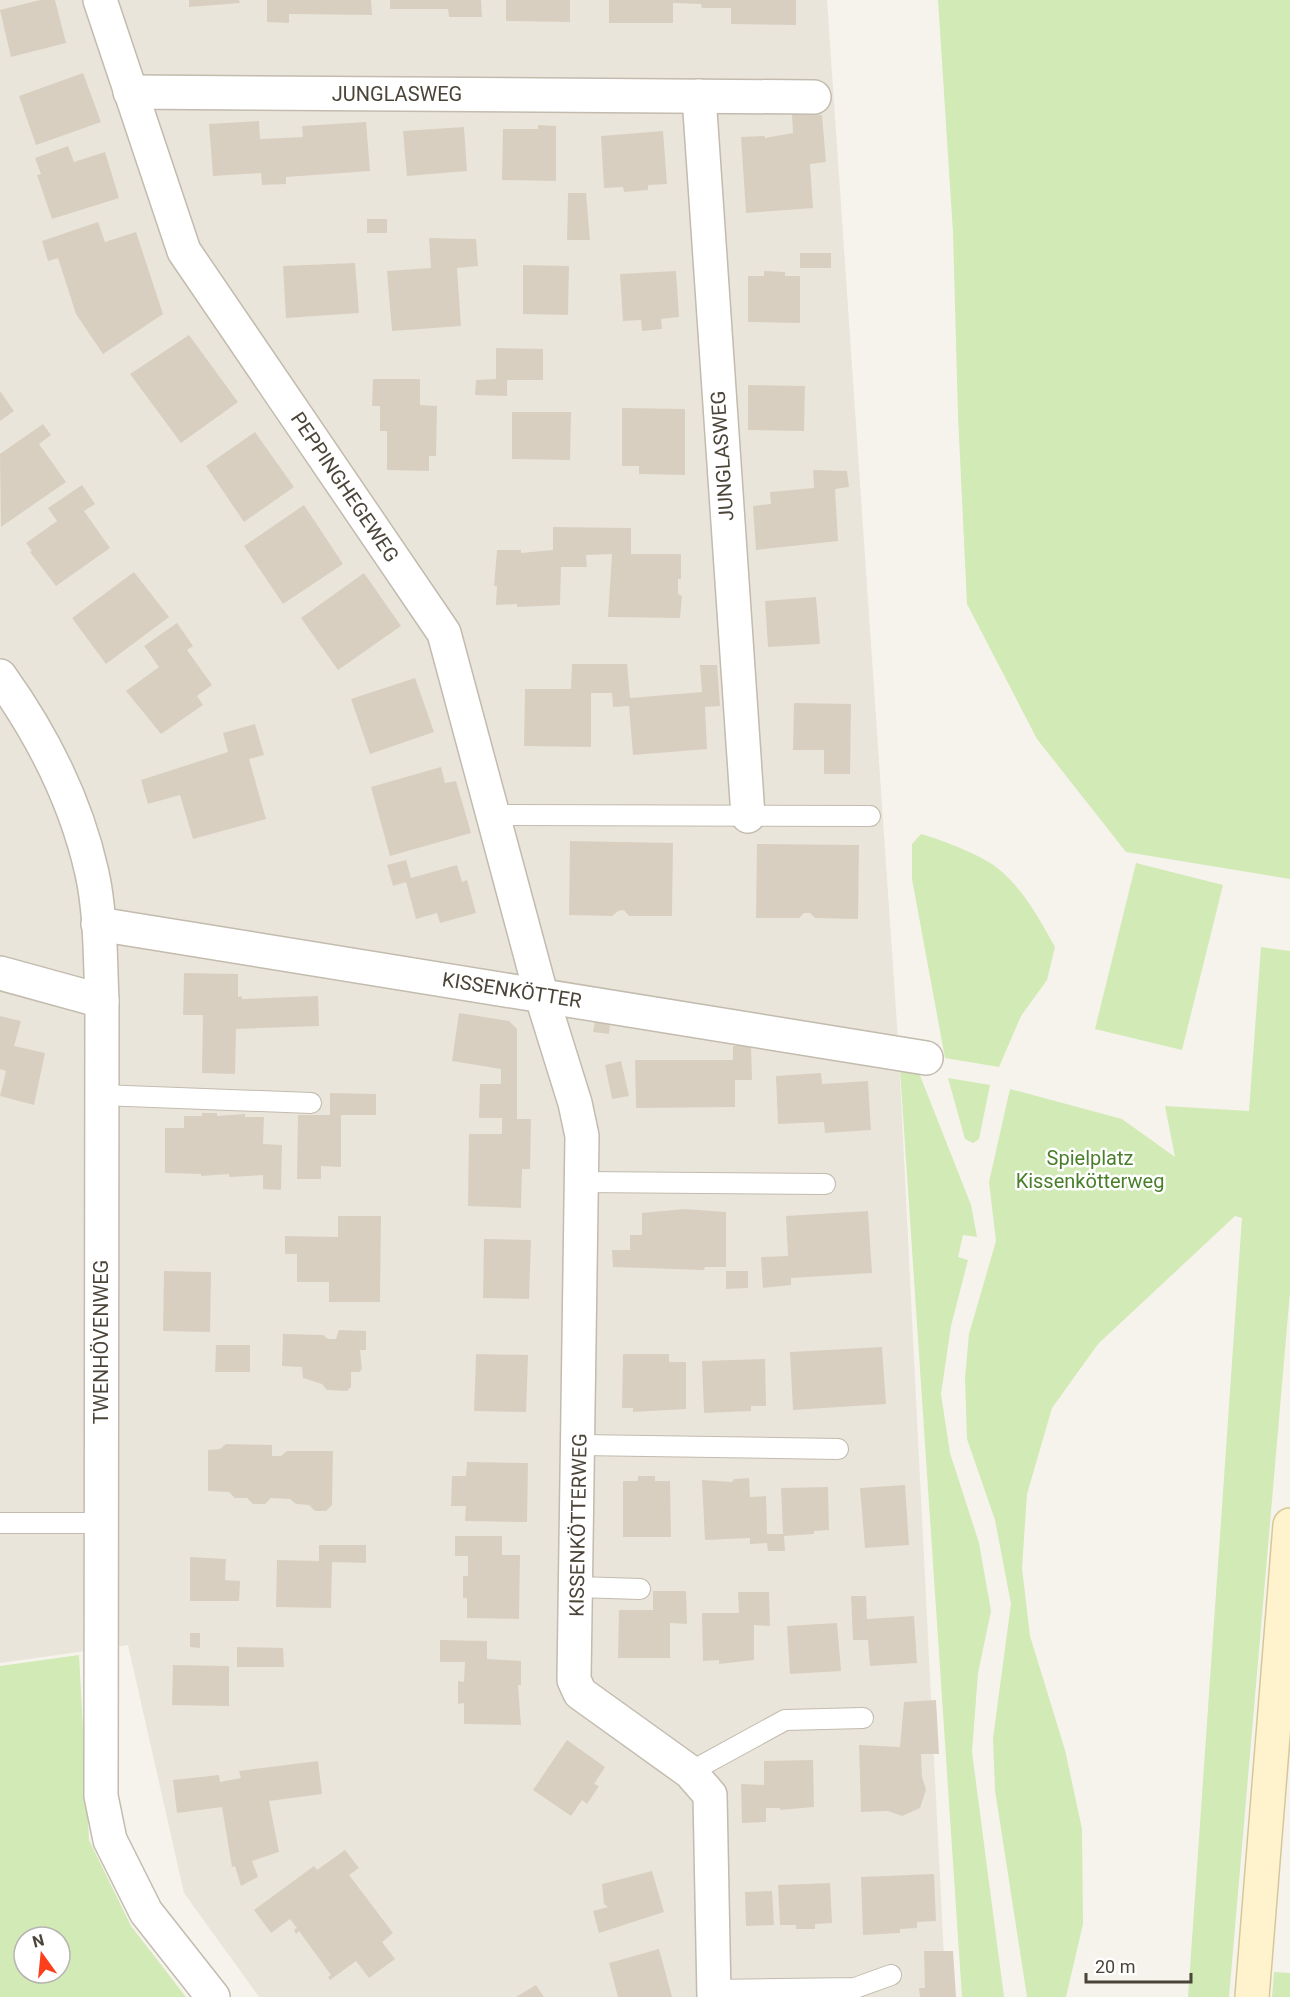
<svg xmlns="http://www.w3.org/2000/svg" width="1290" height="1997" font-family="Roboto,sans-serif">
  <rect width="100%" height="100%" fill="#f6f3ec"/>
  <!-- residential -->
  <polygon fill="#eae5da" points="0,0 827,0 898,1039 946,1997 259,1997 184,1893 128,1645 0,1663"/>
  <!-- green -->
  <g fill="#d2eab5" fill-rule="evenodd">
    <polygon points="938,0 1290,0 1290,879 1126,852 1037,739 967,604 958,415 953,232"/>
    <path d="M921 834C942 840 985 856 1001 871 1025 892 1040 920 1055 947L1047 980 1021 1016 999 1067 945 1058 912 879V844Z"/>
    <polygon points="1136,863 1223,885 1182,1050 1095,1029"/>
    <polygon points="1261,947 1290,951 1290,1292 1229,1997 1188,1997 1242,1218 1235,1216 1098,1344 1052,1408 1027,1494 1022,1568 1030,1636 1065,1750 1082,1829 1083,1924 1066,1997 1027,1997 995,1790 993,1738 1011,1604 995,1520 967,1439 965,1378 969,1334 996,1241 989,1182 1010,1089 1122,1119 1175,1157 1165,1106 1249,1111"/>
    <polygon points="900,1070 919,1073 971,1205 977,1237 963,1235 958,1257 968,1260 951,1326 941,1394 950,1453 979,1543 991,1611 978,1673 972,1752 1004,1997 962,1997"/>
    <polygon points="948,1078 990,1085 979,1139 973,1143 965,1139"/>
    <path d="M79 1655 89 1840 131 1926 186 1997H0V1666ZM24 1937H60V1973H24Z"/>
    <polygon points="1274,1972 1290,1973 1290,1997 1272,1997"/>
  </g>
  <!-- building -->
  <g fill="#d8cfc1">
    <polygon points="40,0 55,0 66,43 11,57 0,10"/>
    <polygon points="189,0 239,0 240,3 189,7"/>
    <polygon points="267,0 371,0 372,15 289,14 289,23 267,22"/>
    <polygon points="390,0 481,0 482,17 449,17 448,9 390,9"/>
    <polygon points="506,0 570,0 570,22 506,21"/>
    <polygon points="609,0 796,0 796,25 731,24 731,8 702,8 701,4 673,3 673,23 609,23"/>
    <polygon points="83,73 101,122 36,145 19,96"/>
    <polygon points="792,114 822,115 826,162 810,164 813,208 746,213 741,137 765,136 765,138 793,133"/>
    <polygon points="259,121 260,139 303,137 302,126 366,122 370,171 286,177 286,184 262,185 261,173 213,176 209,124"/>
    <polygon points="538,125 556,126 556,181 502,180 503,129 538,129"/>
    <polygon points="464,127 467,171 407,176 403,131"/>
    <polygon points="663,131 667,184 648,185 648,190 624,192 623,187 604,188 601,136"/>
    <polygon points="68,146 74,162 105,152 119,198 52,219 37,175 41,174 35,158"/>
    <polygon points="568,193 586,193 590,240 567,240"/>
    <rect x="367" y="219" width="20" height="14"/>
    <polygon points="98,222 105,242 136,232 163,314 103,354 76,314 58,258 48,261 42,241"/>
    <polygon points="429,238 476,239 478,266 457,268 461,326 392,331 387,271 431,268"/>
    <rect x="800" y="253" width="31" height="15"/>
    <polygon points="355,263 359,313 286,318 283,266"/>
    <polygon points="523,265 569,266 568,315 523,314"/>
    <polygon points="676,271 679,317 661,319 662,329 642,331 641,320 623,321 620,274"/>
    <polygon points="764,271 785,272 785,276 800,276 800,323 748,322 748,276 764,276"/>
    <polygon points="189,335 238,402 181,443 130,374"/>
    <polygon points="496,348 543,349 543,380 507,380 507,396 475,395 476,380 496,379"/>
    <polygon points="373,379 420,379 420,405 437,406 436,456 429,456 429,471 387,470 387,431 380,431 380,406 372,406"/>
    <polygon points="748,385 805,386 804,431 748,430"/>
    <polygon points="0,391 14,411 0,421"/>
    <polygon points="622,408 685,409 685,475 639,474 639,466 622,466"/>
    <polygon points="512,412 571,412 570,460 512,459"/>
    <polygon points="43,424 51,435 39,444 66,482 1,527 0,454"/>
    <polygon points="255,432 294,487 244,522 206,466"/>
    <polygon points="813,470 847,471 849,487 835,489 838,541 756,550 753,506 771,504 770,492 814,488"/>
    <polygon points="82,485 95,504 84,511 110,548 56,586 30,552 32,551 26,543 57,521 48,508"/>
    <polygon points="304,505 343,564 283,604 244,546"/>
    <polygon points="553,527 631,528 631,554 681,554 681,579 678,579 678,594 682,596 680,618 608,617 612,554 586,555 587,567 561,567 560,605 517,607 517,604 496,605 497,586 494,586 497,550 521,550 521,553 553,550"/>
    <polygon points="134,572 169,617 106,664 72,618"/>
    <polygon points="364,573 401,626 338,670 301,618"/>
    <polygon points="816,597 820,644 768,647 765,601"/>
    <polygon points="177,623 193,646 187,650 212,685 197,696 203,705 161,734 126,691 159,667 144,646"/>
    <polygon points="572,664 627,664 630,698 702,692 700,665 717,665 720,706 705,707 707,749 633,755 629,706 613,707 612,693 591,693 591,747 524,746 525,689 571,689"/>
    <polygon points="415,678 434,732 370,754 351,699"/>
    <polygon points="794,703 851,704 850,774 824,774 824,750 793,750"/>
    <polygon points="255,724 264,755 249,759 266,819 193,839 180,795 148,804 141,780 228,752 223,733"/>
    <polygon points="441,767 445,783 456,781 471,833 390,856 371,787"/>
    <polygon points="570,841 673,843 672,916 629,916 624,910 618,911 612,916 569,915"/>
    <polygon points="757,844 859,845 858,919 815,918 810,913 804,913 799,918 756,918"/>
    <polygon points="406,860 411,878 457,865 462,882 467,880 476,913 440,923 437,913 416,919 406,882 393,886 387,865"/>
    <polygon points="184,973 238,974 238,997 242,996 242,999 318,996 319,1026 236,1029 235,1074 202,1073 203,1015 183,1015"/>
    <polygon points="459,1013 509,1021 517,1029 517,1119 531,1119 530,1169 522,1169 521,1208 468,1206 469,1134 502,1134 502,1118 479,1118 480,1084 501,1084 501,1069 452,1061"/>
    <polygon points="0,1016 21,1021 14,1046 45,1053 34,1105 0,1096 6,1071 0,1069"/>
    <polygon points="595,1021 610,1024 609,1034 593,1032"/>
    <polygon points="733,1046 751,1046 752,1080 735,1080 735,1107 636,1108 635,1060 733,1060"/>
    <polygon points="621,1061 629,1096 612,1099 605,1065"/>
    <polygon points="821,1073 822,1084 868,1081 871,1130 825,1133 824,1122 778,1124 776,1076"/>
    <polygon points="330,1093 376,1094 376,1115 341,1115 341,1167 321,1166 321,1179 297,1179 298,1115 330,1115"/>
    <polygon points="202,1113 217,1113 217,1116 245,1114 245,1117 264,1117 263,1144 282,1145 281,1190 263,1189 263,1175 229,1177 229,1174 201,1176 201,1174 165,1173 165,1128 184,1128 184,1116 202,1116"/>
    <polygon points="684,1209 726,1212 726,1267 705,1267 704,1270 613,1267 612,1250 630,1250 630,1235 642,1235 642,1213"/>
    <polygon points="868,1211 872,1273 791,1278 791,1285 763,1288 761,1257 788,1256 786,1216"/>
    <polygon points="338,1216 381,1216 380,1302 329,1302 329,1282 297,1282 297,1254 285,1254 285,1236 338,1237"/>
    <polygon points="484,1239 531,1240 529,1299 483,1298"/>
    <polygon points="164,1271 211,1272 210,1332 163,1331"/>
    <polygon points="726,1271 748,1271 748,1288 726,1289"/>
    <polygon points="339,1330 366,1331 366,1350 360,1350 362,1369 359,1372 351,1372 351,1387 347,1391 327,1390 322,1384 303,1378 302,1367 282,1366 283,1334 323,1335 328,1339 336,1339"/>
    <polygon points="216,1345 250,1345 250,1372 215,1372"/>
    <polygon points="882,1347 886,1404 793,1410 790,1352"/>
    <polygon points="476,1354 528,1355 526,1412 474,1411"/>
    <polygon points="623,1354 669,1354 669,1362 686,1362 686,1409 633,1412 633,1408 622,1408"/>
    <polygon points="765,1359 766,1406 751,1406 751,1411 704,1413 702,1361"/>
    <polygon points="226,1444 272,1445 272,1456 281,1456 287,1451 333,1451 332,1505 326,1511 315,1511 309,1505 296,1504 290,1499 271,1498 265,1504 253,1504 247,1498 235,1498 229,1492 208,1491 208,1450 220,1449"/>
    <polygon points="467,1462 528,1463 527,1522 465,1521 466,1506 451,1506 452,1476 466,1476"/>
    <polygon points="638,1476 655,1476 655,1481 670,1481 671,1537 623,1537 623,1481 638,1481"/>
    <polygon points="749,1478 750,1497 766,1496 767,1534 783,1534 781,1488 828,1487 829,1530 814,1531 814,1534 784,1536 785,1551 768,1551 767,1543 750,1544 750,1538 705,1540 702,1480 732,1482 734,1479"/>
    <polygon points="905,1485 909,1545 865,1548 860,1488"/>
    <polygon points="455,1536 502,1536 502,1555 520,1555 519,1619 467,1618 467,1598 463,1598 463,1576 468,1576 468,1556 455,1556"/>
    <polygon points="319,1545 366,1545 366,1563 332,1562 331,1608 276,1607 277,1560 319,1561"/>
    <polygon points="190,1557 226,1559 225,1580 240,1581 239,1601 190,1601"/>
    <polygon points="653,1591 686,1591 687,1624 670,1623 670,1658 618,1658 619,1610 653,1610"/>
    <polygon points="738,1592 769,1592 770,1626 754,1625 754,1660 719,1664 719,1660 703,1661 702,1613 739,1613"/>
    <polygon points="851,1596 866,1596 867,1619 914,1616 917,1663 870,1666 868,1640 853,1640"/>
    <polygon points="837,1623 841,1671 790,1674 787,1626"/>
    <polygon points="190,1633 200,1633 200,1648 190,1647"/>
    <polygon points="440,1640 487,1641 487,1659 521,1661 521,1685 518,1685 521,1725 464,1724 464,1703 458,1704 458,1681 464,1682 465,1662 440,1662"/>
    <polygon points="237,1647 283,1648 284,1667 237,1667"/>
    <polygon points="173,1665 229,1666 229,1706 172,1705"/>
    <polygon points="936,1700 939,1754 921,1754 922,1777 926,1790 920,1808 902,1816 888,1811 861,1812 859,1745 900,1747 904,1702"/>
    <polygon points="567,1740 605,1767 594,1784 599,1786 587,1804 582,1800 571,1816 533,1790"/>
    <polygon points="813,1760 814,1807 780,1810 780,1808 766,1808 766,1822 742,1823 741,1784 764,1785 764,1761"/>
    <polygon points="318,1761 322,1794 269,1801 279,1852 252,1861 258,1877 241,1886 235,1866 232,1867 222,1807 177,1813 173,1780 219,1775 220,1782 241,1778 239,1771"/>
    <polygon points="345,1850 359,1868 349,1875 393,1933 382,1942 395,1959 369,1978 356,1961 330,1980 328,1977 331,1975 299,1931 296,1934 294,1930 297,1928 290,1919 271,1933 254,1910 314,1866 317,1870"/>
    <polygon points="652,1871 664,1912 599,1933 593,1911 608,1907 604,1904 602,1884"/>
    <polygon points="934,1874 936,1921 917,1922 917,1928 900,1929 900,1933 863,1935 861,1877"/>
    <polygon points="830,1883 832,1923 815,1924 815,1929 796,1929 796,1925 780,1925 778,1885"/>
    <polygon points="772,1891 774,1925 746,1926 745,1892"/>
    <polygon points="659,1949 672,1997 618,1997 609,1963"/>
    <polygon points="924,1951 953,1951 956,1997 920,1997 919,1988 925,1988"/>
    <polygon points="536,1985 544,1997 516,1997"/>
  </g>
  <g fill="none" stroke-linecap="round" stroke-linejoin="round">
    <defs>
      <g id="lane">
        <polyline points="495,815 870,816"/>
        <polyline points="101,1095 311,1103"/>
        <polyline points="583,1182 825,1184"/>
        <polyline points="580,1445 838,1449"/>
        <polyline points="0,1523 99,1523"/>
        <polyline points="577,1587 640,1589"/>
        <polyline points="690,1772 785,1720 863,1718"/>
        <polyline points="714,1990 855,1988 891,1975"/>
      </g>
      <g id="street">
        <polyline points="100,0 184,251 444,633 541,994 575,1103 582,1136 574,1680 580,1693 690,1772 710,1795 714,1997"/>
        <polyline points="130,92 814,97"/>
        <polyline points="699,96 748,816"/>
        <path d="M0 676C43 736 76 801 92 873 101 914 100 959 102 1001L101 1796 110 1840 146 1912 213 1997"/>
        <polyline points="98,924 926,1058"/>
        <polyline points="0,973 102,1001"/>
      </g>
      <polyline id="secondary" points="1252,1997 1290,1525"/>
    </defs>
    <!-- lane casing -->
    <use href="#lane" stroke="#c2bbae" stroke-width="22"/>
    <!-- street casing -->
    <use href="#street" stroke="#c2bbae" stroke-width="36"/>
    <!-- secondary casing -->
    <use href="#secondary" stroke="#d6c79b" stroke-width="36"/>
    <!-- lane -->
    <use href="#lane" stroke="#fff" stroke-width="20"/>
    <!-- street -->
    <use href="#street" stroke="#fff" stroke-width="33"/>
    <!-- secondary -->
    <use href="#secondary" stroke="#fff3cd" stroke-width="33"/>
  </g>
  <g text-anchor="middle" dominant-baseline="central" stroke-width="5" stroke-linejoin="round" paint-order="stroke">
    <!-- street labels -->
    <g font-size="20" fill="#4b4439" stroke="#fff">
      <text x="397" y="94">JUNGLASWEG</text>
      <text transform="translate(722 456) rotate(-94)">JUNGLASWEG</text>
      <text transform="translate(345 487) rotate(56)">PEPPINGHEGEWEG</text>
      <text transform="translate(512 990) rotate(9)">KISSENKÖTTER</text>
      <text transform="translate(101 1342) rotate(-90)">TWENHÖVENWEG</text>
      <text transform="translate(578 1525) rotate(-89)">KISSENKÖTTERWEG</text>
    </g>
    <!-- park labels -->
    <g font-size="20" fill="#4a7f2a" stroke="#fff">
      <text x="1090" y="1158">Spielplatz<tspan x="1090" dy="23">Kissenkötterweg</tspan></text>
    </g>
  </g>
  <!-- north arrow -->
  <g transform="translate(42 1955) rotate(345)"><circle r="28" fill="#ffffff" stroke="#b7b4b0" stroke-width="1.5"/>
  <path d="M0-4.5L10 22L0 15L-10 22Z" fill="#fc3f1d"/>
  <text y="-9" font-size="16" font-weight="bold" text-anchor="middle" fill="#4b4439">N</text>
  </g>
  <!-- scale -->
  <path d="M1086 1973v9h105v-9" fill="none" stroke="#4b4439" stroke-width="3"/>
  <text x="1095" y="1973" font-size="18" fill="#4b4439" stroke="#ffffff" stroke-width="4.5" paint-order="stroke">20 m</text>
</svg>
